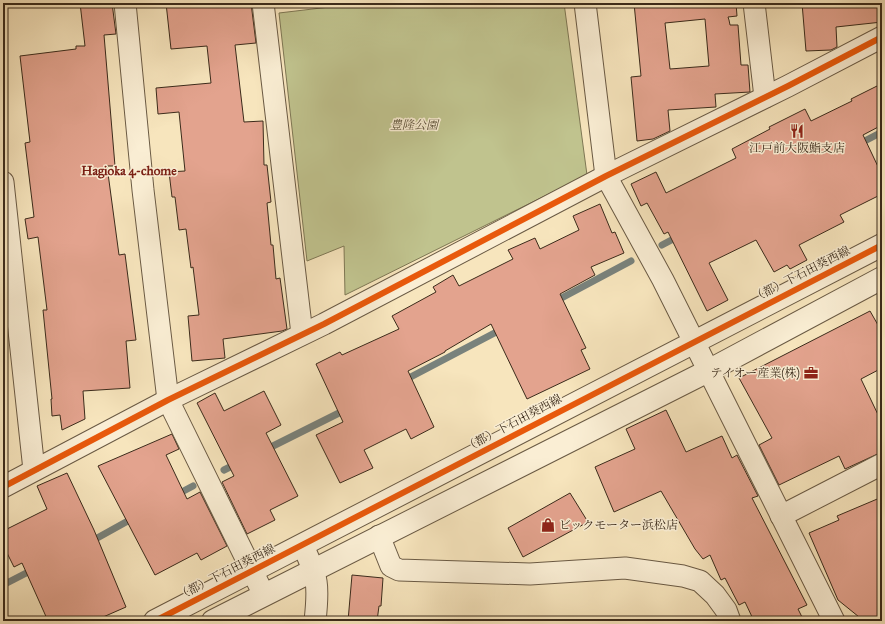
<svg xmlns="http://www.w3.org/2000/svg" width="885" height="624" font-family="'IM FELL Great Primer','Noto Serif JP',serif">
  <rect width="100%" height="100%" fill="#f7e5bd"/>
  <filter id="stains"><feTurbulence type="fractalNoise" baseFrequency=".005" numOctaves="4"/><feColorMatrix values="0 0 0 0 .2 0 0 0 0 .09 0 0 0 0 .02 0 0 0 .5 -.17"/></filter>
  <radialGradient id="worn" r=".72"><stop offset=".6" stop-color="#630" stop-opacity="0"/><stop offset="1" stop-color="#630" stop-opacity=".3"/></radialGradient>
  <!-- green -->
  <polygon fill="#c0c38e" stroke="#7e7754" points="363,3 564,3 587,175 345,295 344,246 307,261 279,13"/>
  <g fill="none" stroke-linecap="round" stroke-linejoin="round">
    <!-- stream -->
    <g stroke="#79827c" stroke-width="7">
      <polyline points="857,145 882,132"/>
      <polyline points="662,245 679,236"/>
      <polyline points="554,302 631,261"/>
      <polyline points="403,381 504,328"/>
      <polyline points="265,450 347,409"/>
      <polyline points="224,470 238,463"/>
      <polyline points="176,495 193,486"/>
      <polyline points="90,542 135,517"/>
      <polyline points="3,585 34,569"/>
    </g>
  </g>
  <!-- building -->
  <g fill="#e3a38e" stroke="#3b2b1b" fill-rule="evenodd">
    <polygon points="80,3 112,3 116,34 104,35 115,166 107,166 119,255 125,254 136,340 126,341 130,388 83,391 85,419 62,430 60,415 52,416 51,399 52,399 43,310 47,310 38,237 28,239 25,219 34,217 25,143 30,142 20,56 76,49 76,46 85,46"/>
    <polygon points="166,3 251,3 256,43 235,45 244,122 263,121 264,165 267,165 271,202 267,203 271,245 273,245 276,279 280,278 287,329 282,331 223,339 225,358 192,361 188,316 199,315 193,267 191,268 186,229 179,230 175,197 172,197 169,172 185,171 179,112 158,114 156,88 211,83 207,46 171,49"/>
    <path d="M634 3H736L737 16 728 17 729 20 730 25H738L741 65H748L750 92 715 94 716 107 668 110 670 131 653 139 637 141 631 77 641 76ZM705 19 709 66 670 69 665 23Z"/>
    <polygon points="802,3 882,3 882,22 836,27 837,47 831,50 806,51"/>
    <polygon points="877,86 882,96 882,125 863,135 882,175 882,194 840,215 844,222 799,245 807,260 790,269 787,265 774,272 756,240 709,263 728,300 707,311 668,232 664,234 647,203 641,206 631,184 656,172 666,193 736,158 732,149 770,129 769,127 805,109 811,121 852,101 851,99"/>
    <polygon points="600,204 612,233 615,232 624,253 591,267 595,275 560,294 586,348 581,350 590,369 527,399 491,324 445,351 445,352 408,371 434,427 411,439 406,429 364,450 373,468 340,483 316,435 343,422 316,364 340,352 342,355 399,329 392,316 436,292 433,287 453,275 459,286 513,259 508,250 535,238 540,249 579,230 573,216"/>
    <polygon points="870,311 882,332 882,368 861,379 882,423 882,452 845,469 839,456 779,485 759,445 772,438 739,378"/>
    <polygon points="264,391 281,425 266,433 298,496 270,510 275,520 247,534 222,482 234,476 197,403 215,393 224,411"/>
    <polygon points="666,410 686,452 722,436 732,458 737,455 758,496 752,498 807,605 798,609 804,621 754,621 745,602 739,605 725,578 721,580 710,555 703,559 695,549 661,491 614,512 595,467 635,449 626,429"/>
    <polygon points="172,434 179,449 166,455 187,499 200,492 227,546 201,560 197,553 155,575 98,466"/>
    <polygon points="67,473 94,530 126,607 94,621 48,621 22,563 14,567 3,545 3,531 47,509 37,486"/>
    <polygon points="570,493 588,522 523,557 508,528"/>
    <polygon points="882,497 882,610 873,621 864,621 838,600 809,533 839,520 837,516"/>
    <polygon points="352,575 383,578 381,606 379,606 377,621 348,621"/>
  </g>
  <g fill="none" stroke-linecap="round" stroke-linejoin="round">
    <defs>
      <g id="minor">
        <polyline points="125,3 143,190 168,400 264,595"/>
        <polyline points="263,3 302,334"/>
        <polyline points="585,3 606,176 663,280 834,621"/>
        <polyline points="754,3 765,97"/>
        <polyline points="3,182 34,470"/>
        <polyline points="3,487 168,400 324,324 606,176 788,86 882,37"/>
        <polyline points="781,516 882,464"/>
        <polyline points="379,536 391,566 399,570 530,574 625,568 683,576 700,581 715,595 726,610 730,621"/>
        <path d="M303 546C318 578 319 585 315 621"/>
      </g>
      <g id="tertiary">
        <polyline points="155,621 882,245"/>
        <polyline points="213,621 708,371 882,278"/>
      </g>
    </defs>
    <!-- minor casing -->
    <use href="#minor" stroke="#6a5a44" stroke-width="23"/>
    <!-- tertiary casing -->
    <use href="#tertiary" stroke="#6a5a44" stroke-width="24"/>
    <!-- minor -->
    <use href="#minor" stroke="#faeed4" stroke-width="21"/>
    <!-- tertiary -->
    <use href="#tertiary" stroke="#faeed4" stroke-width="22"/>
    <defs>
      <g id="cycleway">
        <polyline points="3,487 168,400 324,324 606,176 788,86 882,37"/>
        <polyline points="155,621 882,245"/>
      </g>
    </defs>
    <!-- cycleway casing -->
    <use href="#cycleway" stroke="#faeed4" stroke-width="8"/>
    <!-- cycleway -->
    <use href="#cycleway" stroke="#e8590c" stroke-width="6"/>
  </g>
  <!-- icons -->
  <defs>
    <symbol id="restaurant-bare" viewBox="-9 -9 18 18"><path d="M-5-6h1v4h1v-4h1v4h1v-4h1v5L-1.5 .5V6h-2V.5L-5-1ZM5-6V6H3V1.5H1.5Q1.5-4 5-6Z" fill="#8f2418" stroke="#faeed4" stroke-width="2.5" paint-order="stroke"/></symbol>
    <symbol id="office-bare" viewBox="-9 -9 18 18"><path d="M-6-3h4V-5.5h4V-3h4V5H-6ZM-1-4.5V-3h2v-1.5ZM-6 0V1H6V0Z" fill="#8f2418" stroke="#faeed4" stroke-width="2.5" paint-order="stroke"/></symbol>
    <symbol id="shop-bare" viewBox="-9 -9 18 18"><path d="M-5-2.5h2.3a2.7 3.5 0 0 1 5.4 0H5L5.5 6h-11ZM-1.5-2.5h3a1.5 2.3 0 0 0-3 0Z" fill="#8f2418" stroke="#faeed4" stroke-width="2.5" paint-order="stroke"/></symbol>
  </defs>
  <g fill-rule="evenodd">
    <use href="#restaurant-bare" x="787" y="121" width="20" height="20"/>
    <use href="#office-bare" x="801" y="363" width="20" height="20"/>
    <use href="#shop-bare" x="538" y="515" width="20" height="20"/>
  </g>
  <g text-anchor="middle" dominant-baseline="central" stroke-width="3" stroke-linejoin="round" paint-order="stroke">
    <!-- park labels -->
    <g font-size="12" font-style="italic" fill="#5c5138" stroke="#faeed4">
      <text x="414" y="125">豊隆公園</text>
    </g>
    <!-- poi labels -->
    <g font-size="12" fill="#3b2b1b" stroke="#faeed4">
      <text x="797" y="148">江戸前大阪鮨支店</text>
      <text x="800" y="373" text-anchor="end">テイオー産業(株)</text>
      <text x="559" y="525" text-anchor="start">ビックモーター浜松店</text>
    </g>
    <!-- street labels -->
    <g font-size="12" fill="#3b2b1b" stroke="#faeed4">
      <text transform="translate(801 274) rotate(-27)">（都）下石田葵西線</text>
      <text transform="translate(513 423) rotate(-28)">（都）下石田葵西線</text>
      <text transform="translate(226 572) rotate(-27)">（都）下石田葵西線</text>
    </g>
    <!-- neighbourhood labels -->
    <g font-size="13" font-weight="bold" fill="#7a1f14" stroke="#faeed4">
      <text x="129" y="171">Hagioka 4-chome</text>
    </g>
  </g>
  <!-- margin -->
  <rect width="885" height="624" fill="none" stroke="#f7e5bd" stroke-width="16"/>
  <rect x="4" y="4" width="877" height="616" fill="none" stroke="#3b2b1b" stroke-width="2"/>
  <rect x="8" y="8" width="869" height="608" fill="none" stroke="#3b2b1b"/>
  <rect width="100%" height="100%" filter="url(#stains)"/>
  <rect width="100%" height="100%" fill="url(#worn)"/>
</svg>
